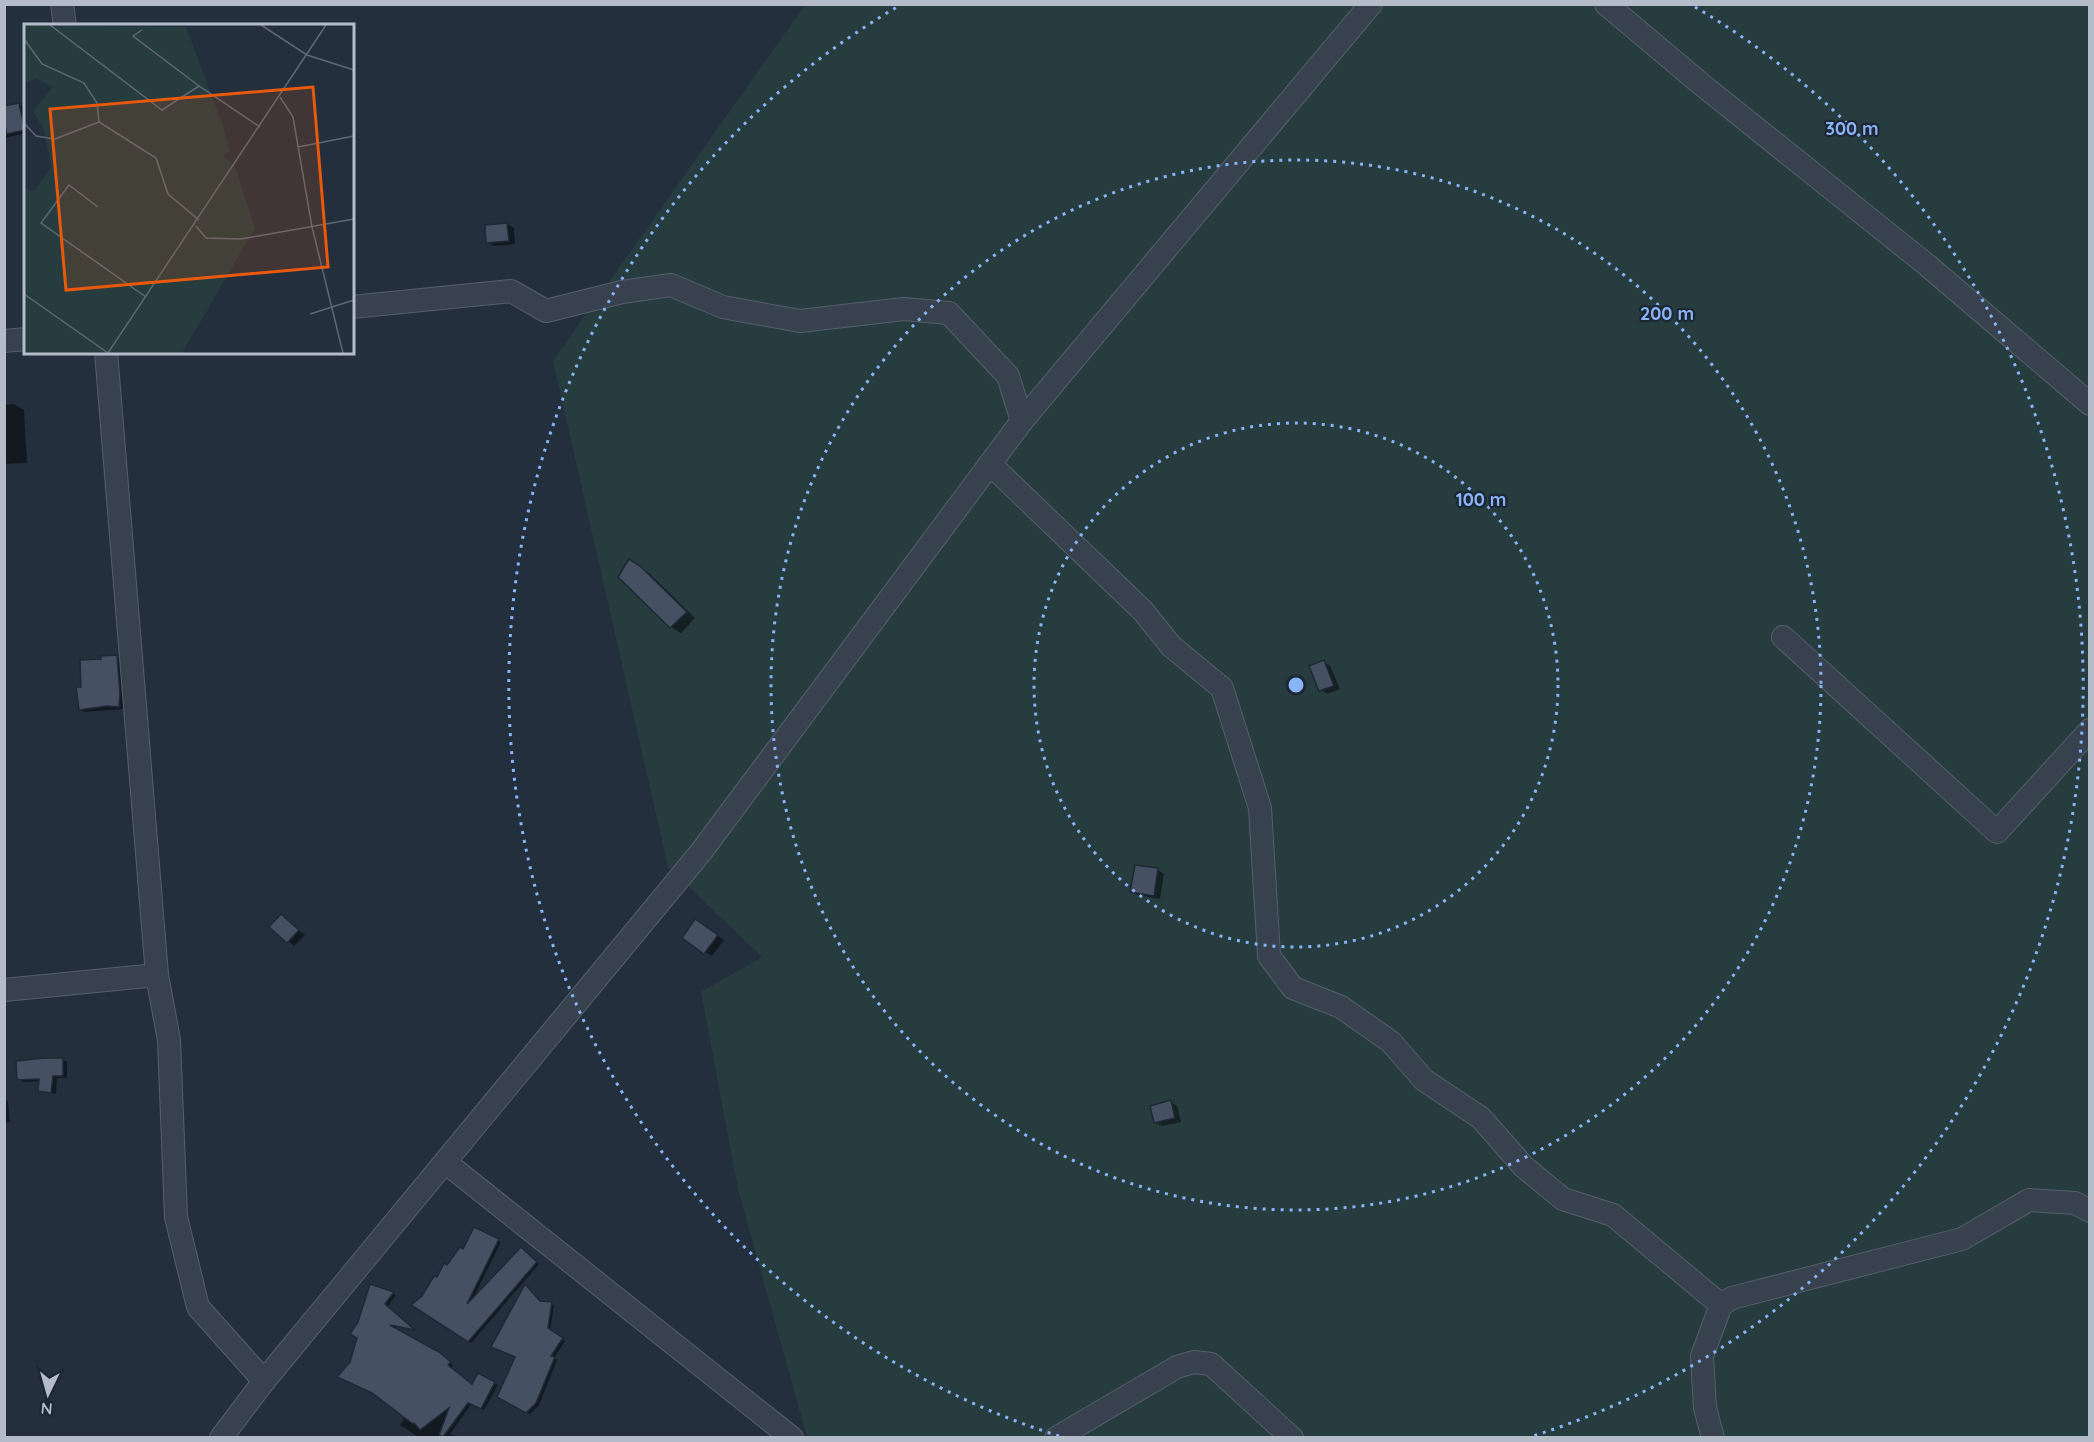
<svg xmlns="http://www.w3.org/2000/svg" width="2094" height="1442" font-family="Quicksand,sans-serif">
  <rect width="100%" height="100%" fill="#242f3e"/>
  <!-- green -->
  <polygon fill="#263c3f" points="805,5 2089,5 2089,1437 807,1437 738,1189 701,992 762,957 668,867 553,361"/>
  <!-- shadow -->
  <g fill="#0007">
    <polygon points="19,105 23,107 26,133 4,138 4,108"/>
    <polygon points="507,224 514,228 515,244 494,246 488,242"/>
    <polygon points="14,404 24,410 27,463 4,464 4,405"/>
    <polygon points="630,561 650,574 695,618 681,633 671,627 620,576"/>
    <polygon points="117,657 122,660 123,709 85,712 80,709 82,688 102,661"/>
    <polygon points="1324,662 1330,666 1340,689 1327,694 1321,690 1311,667"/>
    <polygon points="1136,866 1158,870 1164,874 1160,899 1138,895 1132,892"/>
    <polygon points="282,916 305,935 294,946 271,927"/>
    <polygon points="702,925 724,940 712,956 684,938"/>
    <polygon points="63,1060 67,1062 67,1078 57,1078 56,1094 39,1090 40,1081 23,1082 19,1079"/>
    <polygon points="4,1099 8,1101 10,1122 4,1123"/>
    <polygon points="1171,1102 1177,1106 1181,1122 1162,1126 1156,1123"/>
    <polygon points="475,1229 501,1242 473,1299 524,1251 539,1264 471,1343 413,1304 423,1297 447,1267 464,1250"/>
    <polygon points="371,1286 396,1295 387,1307 414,1330 388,1325 443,1356 453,1365 450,1368 472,1385 478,1375 498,1385 484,1410 472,1403 450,1434 461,1438 420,1438 400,1425 406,1416 351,1363 358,1338 359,1323"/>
    <polygon points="526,1286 541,1302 554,1305 550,1331 565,1341 554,1358 557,1360 539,1405 530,1414 499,1396 517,1357"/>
  </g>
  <!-- building -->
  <g fill="#455162" stroke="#1f2835" stroke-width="1.5">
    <polygon points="19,103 25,130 7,134 4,123 4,106"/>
    <polygon points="507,223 509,241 486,243 485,225"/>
    <polygon points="629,559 640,566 687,612 670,628 618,577"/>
    <polygon points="117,655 120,693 119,707 107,706 79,710 76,687 81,687 80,660 101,659 101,656"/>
    <polygon points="1324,660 1334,686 1319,691 1309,666"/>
    <polygon points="1135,865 1158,868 1154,896 1130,892"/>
    <polygon points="281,914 299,930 287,943 269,927"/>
    <polygon points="695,919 718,935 704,954 682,938"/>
    <polygon points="45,1058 63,1058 63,1076 53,1076 51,1093 38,1091 39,1079 17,1080 16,1061"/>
    <polygon points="1171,1100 1175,1118 1154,1123 1150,1106"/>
    <polygon points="474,1227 499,1239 467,1304 521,1247 537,1262 468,1342 411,1305 422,1296 434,1276 437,1277 444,1263 447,1265 460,1247 463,1249"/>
    <polygon points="370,1284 394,1292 385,1304 415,1330 390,1325 439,1352 451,1362 448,1365 472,1384 478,1373 495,1382 481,1409 468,1403 443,1437 439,1435 449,1408 420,1430 414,1423 413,1424 372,1393 337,1377 350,1362 357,1338 350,1334 358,1322"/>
    <polygon points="525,1284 540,1301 552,1302 548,1328 563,1338 551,1356 555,1357 536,1403 526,1413 497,1397 515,1357 491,1347"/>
  </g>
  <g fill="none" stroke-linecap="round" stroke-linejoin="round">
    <defs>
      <g id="minor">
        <polyline points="62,4 65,26"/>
        <polyline points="1606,4 1701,84 1927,265 2090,404"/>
        <polyline points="352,307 511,291 546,311 622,292 671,285 723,307 800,321 904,309 949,313 1008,376 1022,421"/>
        <polyline points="4,341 26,339"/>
        <polyline points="106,352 157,975 169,1040 176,1217 198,1307 264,1381"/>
        <polyline points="990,464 1143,611 1171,646 1222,688 1260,808 1269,956 1293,988 1341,1007 1391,1042 1424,1080 1481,1118 1524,1167 1563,1199 1613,1215 1721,1305 1702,1356 1705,1408 1713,1438"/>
        <polyline points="1783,637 1997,832 2090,730"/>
        <polyline points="4,990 157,975"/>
        <polyline points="445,1162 792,1438"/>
        <polyline points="1721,1305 1732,1298 1962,1239 2029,1200 2075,1203 2090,1211"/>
        <polyline points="221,1438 264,1381 701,852 1022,421 1371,4"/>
        <polyline points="1056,1438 1177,1367 1194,1362 1211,1364 1292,1438"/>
      </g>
    </defs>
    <!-- minor casing -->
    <use href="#minor" stroke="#565f6c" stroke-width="24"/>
    <!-- minor -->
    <use href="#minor" stroke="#38414e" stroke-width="22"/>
  </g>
  <!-- distance rings -->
  <g fill="none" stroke="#8ab4f8" stroke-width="3" stroke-dasharray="3 6">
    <circle cx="1296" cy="685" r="262"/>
    <circle cx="1296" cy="685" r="525"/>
    <path d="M1059 1436A787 787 0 0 1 897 7M1695 7A787 787 0 0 1 1533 1436"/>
  </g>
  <!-- overview -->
  <g transform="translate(24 24)">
    <rect width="330" height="330" fill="#242f3e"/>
    <path d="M0 1 162 3 199 102 206 127 199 132 211 142 231 204 158 329H0V163L10 167 27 144 20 105 9 87 29 63 12 55 0 59Z" fill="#263c3f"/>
    <path fill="none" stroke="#5e6776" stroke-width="1.5" d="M26 1 138 86 175 62 236 103M237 1 283 31 330 46M118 6 109 12 175 62M0 15 18 40 60 59 73 79 75 98 132 134 144 170 175 196M256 73 269 93 288 203 319 329M0 99 12 112 31 115 75 98M274 123 330 112M74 183 45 161 17 199 122 273M172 202 182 214 217 215 330 195M0 270 84 329 302 1M286 290 330 276"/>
    <path fill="#e8590c" fill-opacity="0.15" stroke="#e8590c" stroke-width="3" d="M289 63 304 243 42 266 26 85Z"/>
    <rect width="330" height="330" fill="none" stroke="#b4bcc9" stroke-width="3"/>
  </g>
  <circle cx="1296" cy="685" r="9" fill="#8ab4f8" stroke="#1d2633" stroke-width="3"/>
  <g font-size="18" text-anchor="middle" font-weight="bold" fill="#8ab4f8" stroke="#1d2633" stroke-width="4.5" stroke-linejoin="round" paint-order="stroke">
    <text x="1852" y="135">300 m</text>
    <text x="1667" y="320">200 m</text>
    <text x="1481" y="506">100 m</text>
  </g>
  <!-- border -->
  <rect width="2094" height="1442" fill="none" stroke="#b4bcc9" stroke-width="12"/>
  <!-- north arrow -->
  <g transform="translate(48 1394) rotate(185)" stroke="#1d2633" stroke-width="4.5" paint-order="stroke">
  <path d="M0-4.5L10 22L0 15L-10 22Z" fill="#b4bcc9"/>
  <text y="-9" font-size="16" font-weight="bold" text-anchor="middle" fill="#b4bcc9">N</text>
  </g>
</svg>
